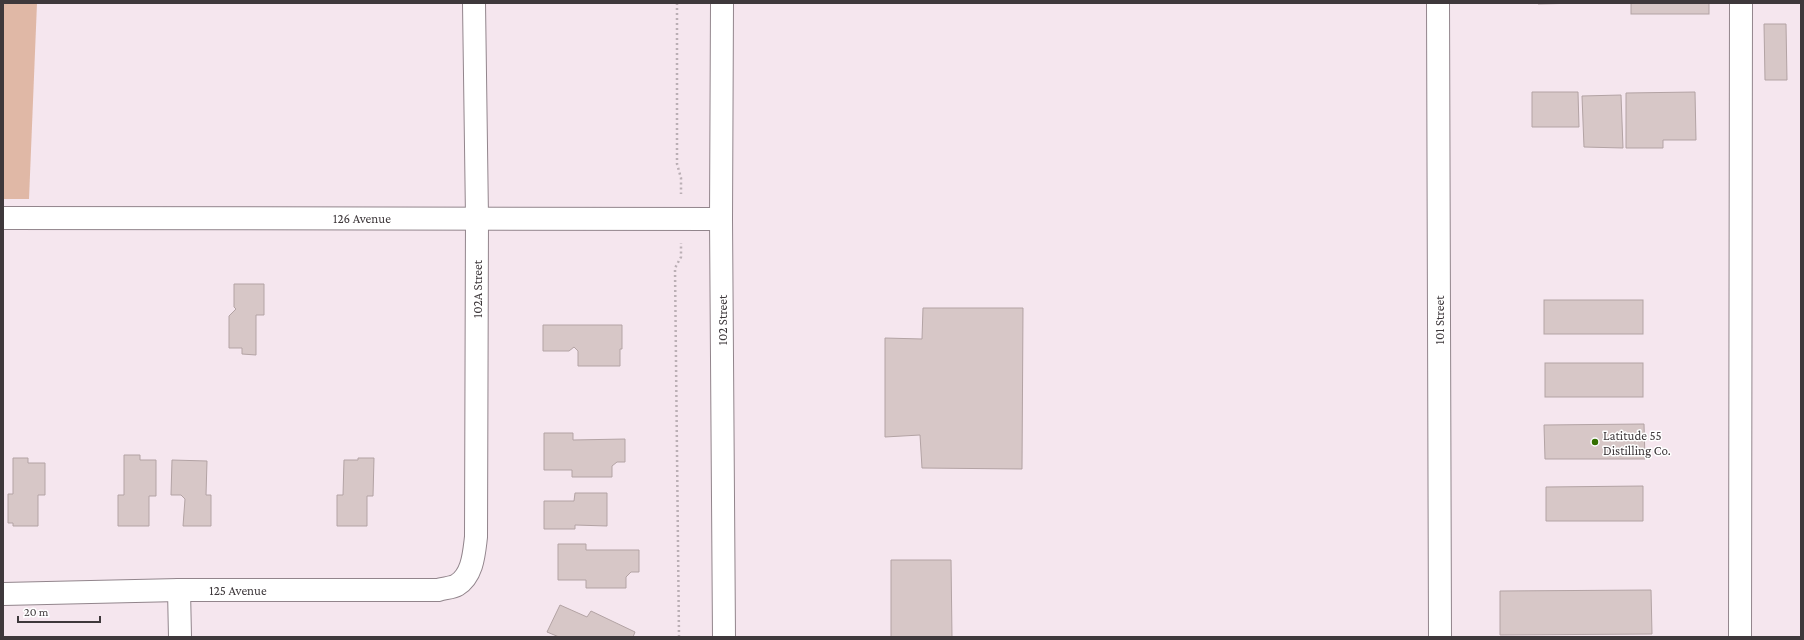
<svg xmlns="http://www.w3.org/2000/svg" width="1804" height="640" font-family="'Crimson Pro',serif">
  <rect width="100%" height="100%" fill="#f5e6ee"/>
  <!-- green -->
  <polygon fill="#e0b8a6" points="3,3 37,3 29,199 3,199"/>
  <!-- building -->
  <g fill="#d7c7c7" stroke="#b3a3a4">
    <polygon points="1538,3 1581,3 1538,4"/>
    <rect x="1631" y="3" width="78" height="11"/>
    <polygon points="1764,24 1786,24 1787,80 1765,80"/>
    <polygon points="1532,92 1578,92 1579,127 1532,127"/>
    <polygon points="1695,92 1696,140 1663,140 1663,148 1626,148 1626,93"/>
    <polygon points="1621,95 1623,148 1584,147 1582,96"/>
    <polygon points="234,284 264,284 264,315 256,315 256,355 242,354 242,348 229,348 229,316 236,309 234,307"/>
    <rect x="1544" y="300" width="99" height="34"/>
    <polygon points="923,308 1023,308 1022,469 922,468 920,435 885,437 885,338 922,339"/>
    <polygon points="543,325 622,325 622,349 620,349 620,366 578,366 578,351 574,347 569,351 543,351"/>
    <rect x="1545" y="363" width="98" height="34"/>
    <polygon points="1644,424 1645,459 1545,459 1544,425"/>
    <polygon points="544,433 573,433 573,440 625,439 625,462 617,462 612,466 612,477 572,477 572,470 544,470"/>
    <polygon points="124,455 140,455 140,460 156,460 156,496 149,496 149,526 118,526 118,495 124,495"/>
    <polygon points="13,458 28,458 28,463 45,463 45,495 38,495 38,526 13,526 13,523 8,523 8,494 13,494"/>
    <polygon points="358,458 374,458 373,496 367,496 367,526 337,526 337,495 343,495 344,460 358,460"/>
    <polygon points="172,460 207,461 206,495 211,495 211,526 183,526 185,499 181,495 171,495"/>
    <polygon points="1643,486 1643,521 1546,521 1546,487"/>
    <polygon points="575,493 607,493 607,526 575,525 575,529 544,529 544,501 574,501"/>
    <polygon points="558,544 586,544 586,550 639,550 639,572 631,572 626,577 626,588 586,588 586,580 558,580"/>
    <polygon points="891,560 951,560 952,637 891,637"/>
    <polygon points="1651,590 1652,634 1500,635 1500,591"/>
    <polygon points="560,605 587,617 591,611 635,632 633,637 559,637 547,632"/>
  </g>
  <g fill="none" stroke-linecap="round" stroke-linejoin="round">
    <defs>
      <g id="minor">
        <polyline points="722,3 721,219 724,637"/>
        <polyline points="1438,3 1440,637"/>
        <polyline points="3,218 721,219"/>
        <polyline points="179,590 180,637"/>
        <path d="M3 594 179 590H438C444 588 452 588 457 585 473 575 474 553 476 537L477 218 474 3"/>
        <polyline points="1740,637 1741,3"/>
      </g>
    </defs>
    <!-- minor casing -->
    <use href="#minor" stroke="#92858c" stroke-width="24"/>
    <!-- path -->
    <g stroke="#bbafb5" stroke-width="2.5" stroke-dasharray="2 3" stroke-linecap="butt">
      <polyline points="677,3 677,164 681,178 681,194"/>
      <polyline points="679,637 675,268 681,257 681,243"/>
    </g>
    <!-- minor -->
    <use href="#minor" stroke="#fff" stroke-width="22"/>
  </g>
  <!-- markers -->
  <circle fill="#336f00" stroke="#fff" stroke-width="1.5" cx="1595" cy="442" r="4"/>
  <g text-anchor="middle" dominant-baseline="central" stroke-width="3" stroke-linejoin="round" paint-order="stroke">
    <!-- street labels -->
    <g font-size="13" fill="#3e383b" stroke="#fff">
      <text x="362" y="218">126 Avenue</text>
      <text transform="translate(477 289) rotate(-90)">102A Street</text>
      <text transform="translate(722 320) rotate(-90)">102 Street</text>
      <text transform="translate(1439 320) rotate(-90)">101 Street</text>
      <text x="238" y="590">125 Avenue</text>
    </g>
    <!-- poi labels -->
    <g font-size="13" fill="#3e383b" stroke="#fff" text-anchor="start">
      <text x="1603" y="435">Latitude 55<tspan x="1603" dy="15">Distilling Co.</tspan></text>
    </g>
  </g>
  <!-- border -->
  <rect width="1804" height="640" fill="none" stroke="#3e383b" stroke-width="8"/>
  <!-- scale -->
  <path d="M18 616v6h82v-6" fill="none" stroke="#3e383b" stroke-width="2"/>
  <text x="24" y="616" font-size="12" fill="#3e383b" stroke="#ffffff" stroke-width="3" paint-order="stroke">20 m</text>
</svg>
